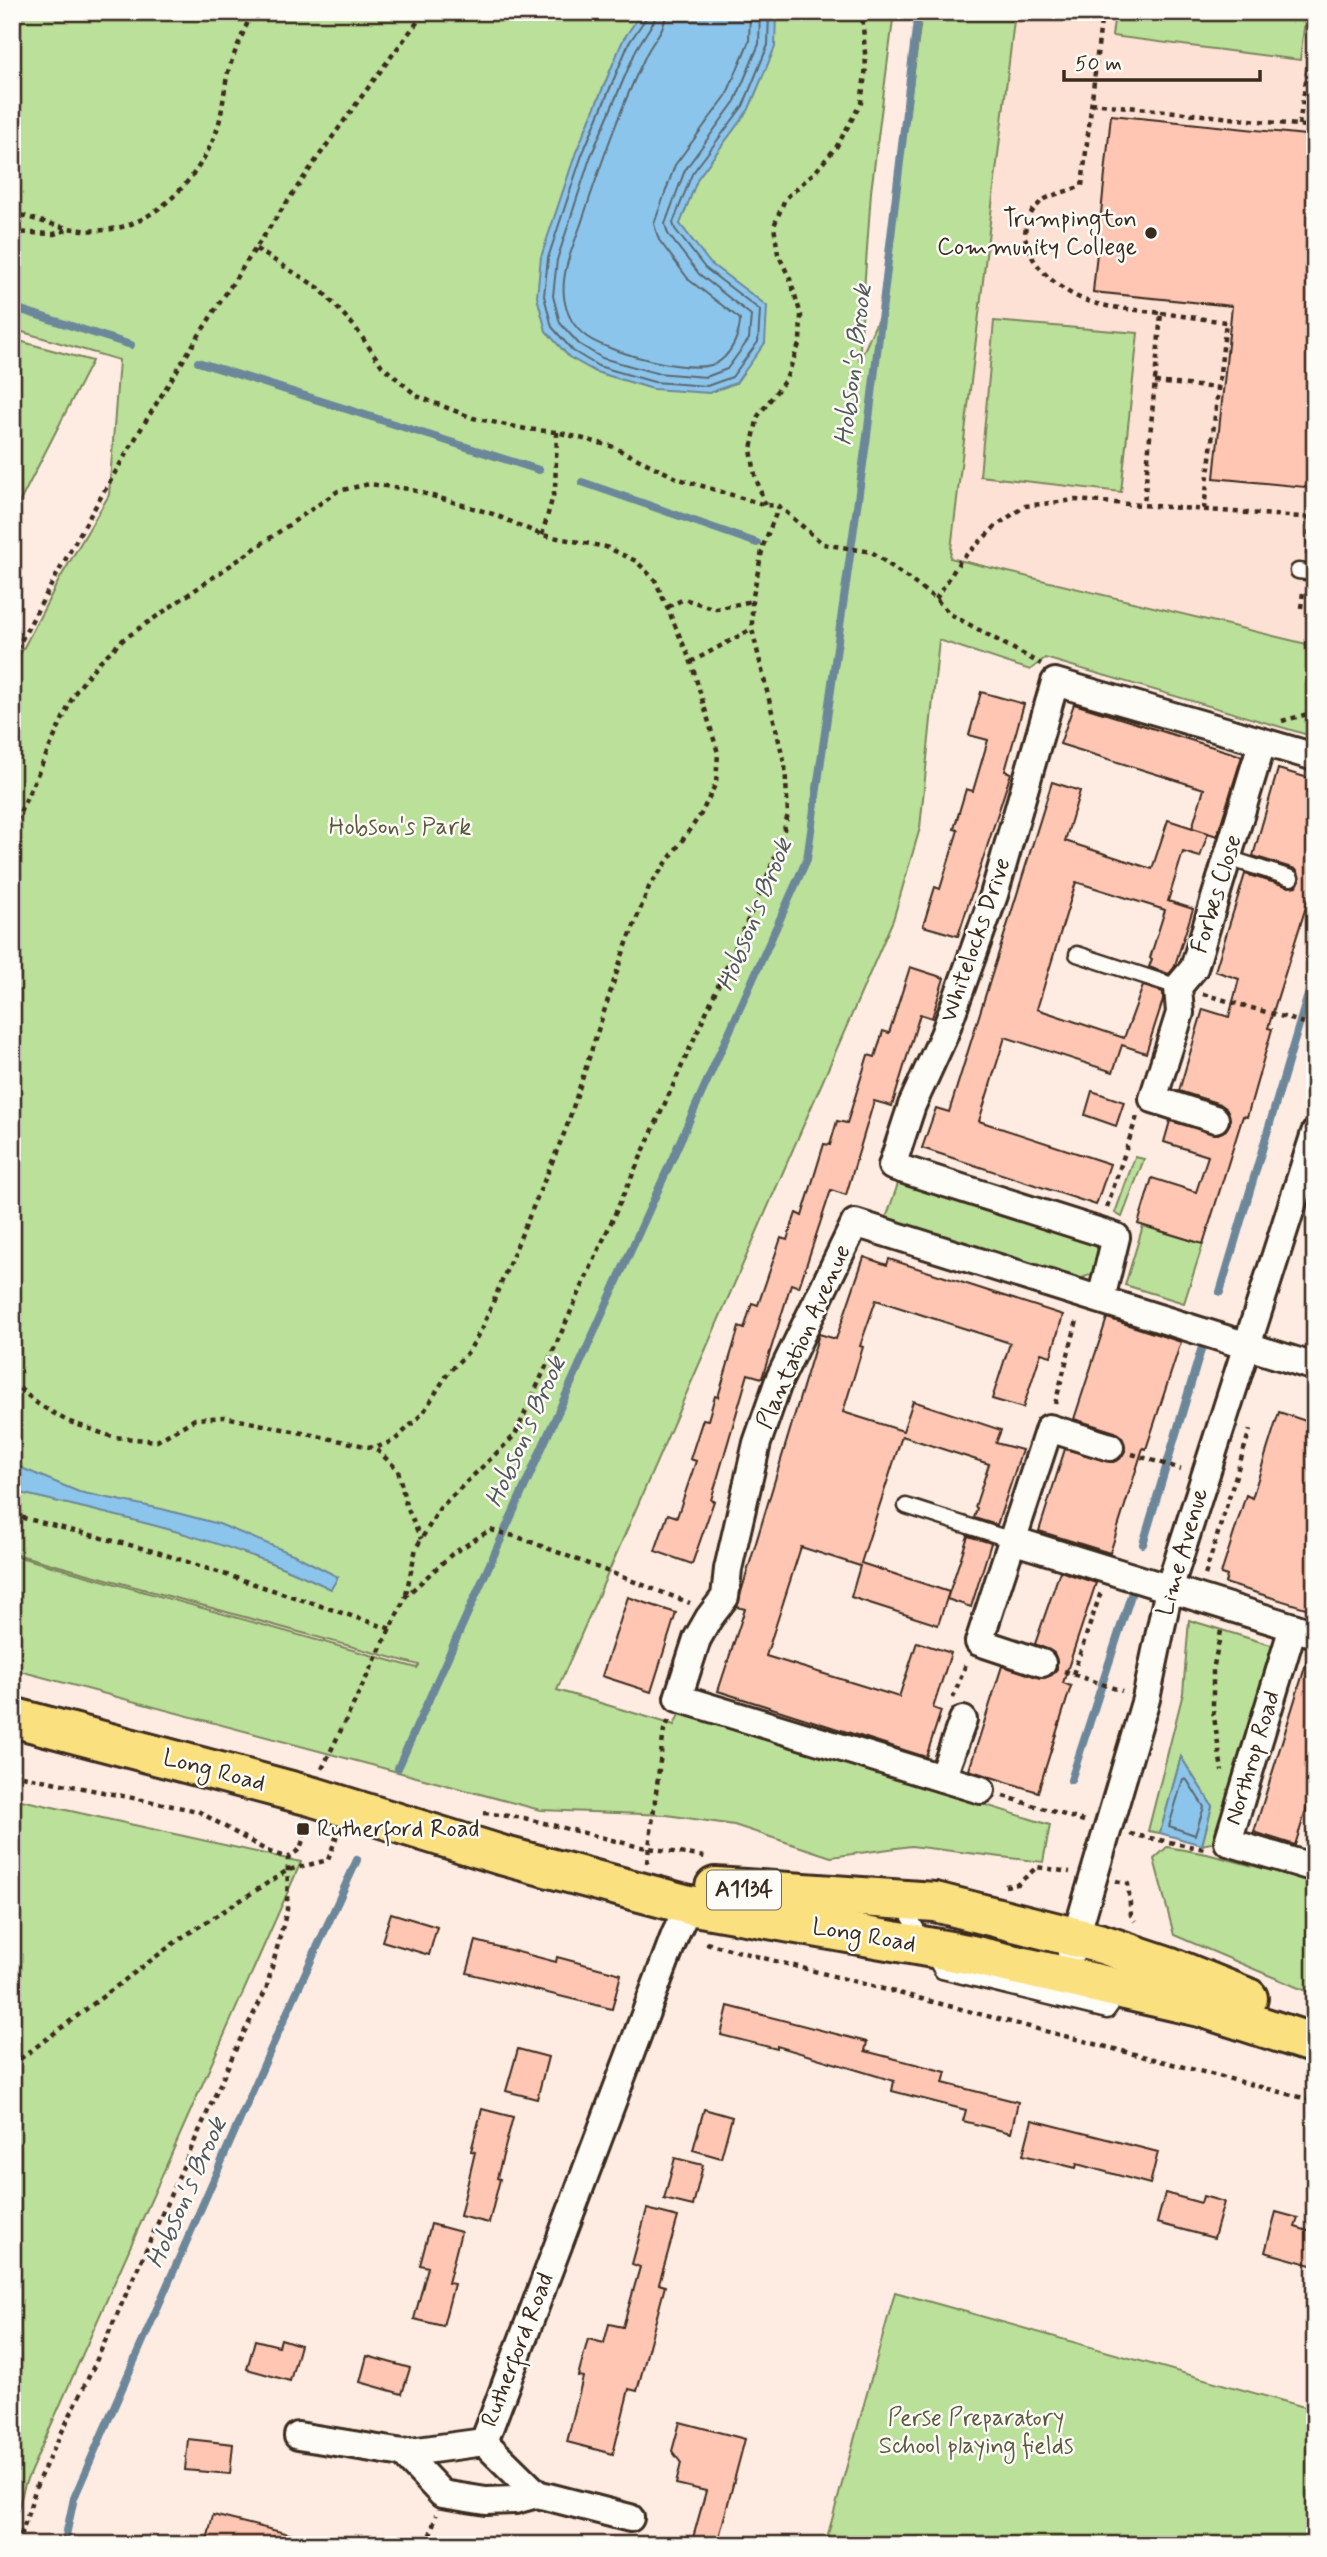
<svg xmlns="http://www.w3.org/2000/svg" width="1327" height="2557" font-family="Mynerve,sans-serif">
  <rect width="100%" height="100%" fill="#feece3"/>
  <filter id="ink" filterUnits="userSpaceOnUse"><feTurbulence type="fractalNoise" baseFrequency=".0143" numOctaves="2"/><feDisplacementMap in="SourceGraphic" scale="14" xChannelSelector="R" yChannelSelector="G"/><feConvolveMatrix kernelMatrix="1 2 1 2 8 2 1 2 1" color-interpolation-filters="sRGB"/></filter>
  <g filter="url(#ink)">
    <!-- built -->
    <polygon fill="#fee1d5" points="1015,12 1315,12 1315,646 950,558"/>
    <!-- green -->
    <g fill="#bbe09a" stroke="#7b855c" stroke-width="2">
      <polygon points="12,12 894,12 871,192 859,362 882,310 922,12 1015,12 950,558 1315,646 1315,737 1045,658 1030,670 939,640 920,828 893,920 557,1690 674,1725 681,1710 1050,1825 1043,1862 911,1846 831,1857 734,1825 667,1815 540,1810 12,1669 12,1555 417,1668 419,1665 12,1553 12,670 59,580 109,495 119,360 12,329"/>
      <polygon points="1115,12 1306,12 1300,60 1112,36"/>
      <polygon points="994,321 1138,333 1121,492 980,476"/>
      <polygon points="12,339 92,361 12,517"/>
      <polygon points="1135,1157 1144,1159 1122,1217 1115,1213"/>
      <polygon points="899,1181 1091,1239 1100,1253 1095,1273 1077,1280 886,1218"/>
      <polygon points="1143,1226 1203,1244 1184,1303 1125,1285"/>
      <polygon points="1189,1620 1274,1646 1216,1842 1202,1845 1212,1806 1181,1757 1160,1833 1148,1831 1183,1693"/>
      <polygon points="12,1798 301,1862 25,2484 12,2531"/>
      <polygon points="1167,1847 1207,1854 1315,1882 1315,1995 1174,1935 1154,1859"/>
      <polygon points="895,2292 1315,2410 1315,2545 825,2545"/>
    </g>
    <!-- water -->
    <g fill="#8cc5eb" stroke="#6c8799" stroke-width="2">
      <polygon points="642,12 776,12 775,47 749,109 698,178 680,224 710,263 767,306 765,343 736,383 709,393 653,389 596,372 569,357 546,331 537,297 541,257 576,152 623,40"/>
      <path d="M12 1464 79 1492 162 1509 219 1524 295 1555 338 1577 331 1589C228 1539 123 1517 12 1491Z"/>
      <polygon points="1181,1757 1212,1806 1202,1845 1160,1833"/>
    </g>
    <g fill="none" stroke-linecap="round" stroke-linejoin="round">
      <!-- shore -->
      <g stroke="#5b6870" stroke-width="2">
        <polyline points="647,12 646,18 629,43 582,155 548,258 544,296 552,327 573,351 598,366 654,382 707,386 732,377 758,342 760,310 705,268 675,229 673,223 692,174 743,106 768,45 769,12"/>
        <polyline points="656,12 654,21 637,48 590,158 557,260 553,296 560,323 579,344 602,358 656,373 706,377 727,369 749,339 751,315 699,274 668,234 665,224 685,170 735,101 759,44 760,12"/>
        <path d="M666 12C666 29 653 40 646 55 619 110 600 167 581 224 573 247 561 272 564 297 566 313 573 327 587 337 608 352 698 378 720 361 732 352 740 334 740 319L689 280 659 240 654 224 675 165 726 96 749 41 750 12"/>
        <polygon points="1183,1779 1187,1780 1204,1807 1195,1835 1169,1826"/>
      </g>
      <!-- stream -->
      <g stroke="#6c8799" stroke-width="8">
        <polyline points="12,307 131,345"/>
        <polyline points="198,362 539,470"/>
        <polyline points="582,482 757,543"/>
        <polyline points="1220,1292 1315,971"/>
        <polyline points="1143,1544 1201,1350"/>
        <polyline points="398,1768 807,859 867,436 918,12"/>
        <polyline points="1071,1780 1131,1595"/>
        <polyline points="64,2545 74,2498 277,2035 357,1860"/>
      </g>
    </g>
    <!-- building -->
    <g fill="#ffc6b3" stroke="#3b2a1e" stroke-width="2">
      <polygon points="1111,115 1315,136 1315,488 1214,478 1232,306 1093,292"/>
      <polygon points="981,692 1024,704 1005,771 1011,773 958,936 923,926 935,887 940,889 958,830 954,829 966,789 973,791 988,740 969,735"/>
      <polygon points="1074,704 1242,756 1217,836 1192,828 1204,789 1060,744"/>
      <polygon points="1278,769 1315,780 1315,878 1268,1028 1272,1029 1247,1117 1243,1116 1203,1244 1138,1224 1152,1178 1196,1192 1208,1156 1164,1142 1170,1121 1218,1134 1226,1130 1230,1123 1227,1109 1220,1104 1179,1091 1203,1009 1229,1017 1239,979 1215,971 1245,874 1289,887 1297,886 1300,880 1298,872 1295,869 1253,856"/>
      <polygon points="1052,782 1080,791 1065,841 1152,869 1168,820 1208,833 1200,857 1183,852 1168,901 1193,909 1174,968 1169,974 1149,967 1152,959 1150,958 1165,910 1076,882 1037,1009 1124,1038 1143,986 1163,992 1163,1000 1146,1053 1122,1045 1113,1072 1005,1037 979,1121 1110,1164 1096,1205 922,1148 936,1108 949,1112"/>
      <polygon points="910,967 944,978 932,1018 920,1014 892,1106 874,1101 846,1195 831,1190 799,1287 791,1284 762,1378 748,1374 711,1500 714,1501 692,1564 655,1551 668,1514 677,1517 696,1461 690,1459 703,1419 708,1420 715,1396 718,1397 739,1327 744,1329 752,1303 758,1305 781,1238 787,1240 796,1213 802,1216 824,1144 830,1145 837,1121 847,1123 868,1055 875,1057 883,1031 889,1033"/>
      <polygon points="1092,1091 1124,1102 1116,1126 1085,1115"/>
      <polygon points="864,1257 887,1265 889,1259 1063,1315 1051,1356 1041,1353 1023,1408 992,1399 1010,1343 876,1300 860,1346 863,1347 843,1412 903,1431 913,1401 1001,1430 996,1443 1022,1450 997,1525 974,1518 977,1508 975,1507 989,1464 902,1436 861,1563 949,1592 938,1625 851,1597 860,1566 801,1547 766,1656 899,1697 917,1642 951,1653 933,1708 941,1711 926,1757 718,1691 745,1609 737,1607 742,1589 819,1334 836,1339"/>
      <polygon points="1107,1318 1181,1342 1146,1449 1143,1448 1110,1553 1039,1531 1065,1449 1113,1462 1120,1459 1125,1451 1122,1437 1115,1432 1074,1419"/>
      <polygon points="1279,1412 1315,1424 1315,1611 1225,1583 1227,1576 1221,1574 1246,1495 1252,1498"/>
      <polygon points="968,1536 991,1543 971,1607 947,1599"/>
      <polygon points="1060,1571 1096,1583 1063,1683 1071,1686 1038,1792 969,1770 1002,1666 1044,1678 1052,1675 1057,1669 1057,1661 1054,1653 1035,1644"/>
      <polygon points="628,1597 676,1613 651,1692 602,1676"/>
      <polygon points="1310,1651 1315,1652 1315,1782 1295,1845 1254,1832"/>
      <polygon points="391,1913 437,1927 429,1955 382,1941"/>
      <polygon points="476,1941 556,1962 557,1957 621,1974 612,2009 467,1973"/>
      <polygon points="728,2006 867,2042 865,2051 946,2072 943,2083 1018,2102 1011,2133 963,2121 966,2110 892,2091 894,2081 777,2046 777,2049 721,2035"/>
      <polygon points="518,2049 548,2057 537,2099 506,2091"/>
      <polygon points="482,2109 513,2117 497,2178 500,2179 489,2223 460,2216 475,2152 471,2151"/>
      <polygon points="704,2109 732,2117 721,2158 693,2150"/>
      <polygon points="1032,2120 1158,2152 1150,2184 1077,2164 1076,2168 1023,2155"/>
      <polygon points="675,2158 703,2165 693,2206 664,2199"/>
      <polygon points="1165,2193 1201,2203 1203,2196 1224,2202 1214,2238 1157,2223"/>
      <polygon points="647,2209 678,2217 659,2284 665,2286 637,2391 629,2389 613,2454 567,2442 583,2377 578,2376 588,2339 604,2343 609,2324 623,2327 640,2267 632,2264"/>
      <polygon points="1276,2212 1298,2218 1295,2227 1315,2233 1315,2266 1265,2252"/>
      <polygon points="431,2224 461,2232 448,2283 454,2284 443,2326 414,2319 428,2267 420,2265"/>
      <polygon points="281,2339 300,2345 290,2381 247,2369 255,2340 279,2346"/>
      <polygon points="367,2356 410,2368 402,2394 360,2382"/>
      <polygon points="680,2422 745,2439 717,2545 691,2545 706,2491 676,2484 681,2463 672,2451"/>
      <polygon points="188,2439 233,2444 230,2474 185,2470"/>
      <polygon points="213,2515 301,2537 300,2545 206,2545"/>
    </g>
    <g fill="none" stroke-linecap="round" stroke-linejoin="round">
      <defs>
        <g id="lane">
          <polyline points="1298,571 1315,573"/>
          <polyline points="1228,858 1291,878"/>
          <polyline points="1077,954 1178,987"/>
          <polyline points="906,1506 1012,1540"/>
          <polyline points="902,1904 942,1971 1107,2011 1120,1993"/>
        </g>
        <g id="street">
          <polyline points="1215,1119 1153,1099 1180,1013 1178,987 1194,968 1262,743"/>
          <polyline points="1101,1299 1116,1237 892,1166 912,1105 944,1035 994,895 1055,682 1315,757"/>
          <polyline points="1012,1540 1293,1627"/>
          <polyline points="1315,1634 1293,1627 1228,1842 1315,1868"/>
          <polyline points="1042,1663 979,1642 1049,1428 1110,1447"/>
          <polyline points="942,1778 963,1720"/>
          <polyline points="981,1790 678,1698 697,1639 709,1618 725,1597 728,1569 757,1443 779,1380 855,1223 1315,1367"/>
          <polyline points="1071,1953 1146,1699 1169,1589 1315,1133"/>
          <polyline points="298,2436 403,2453"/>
          <polyline points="484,2442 675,1935 689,1905"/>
          <polygon points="484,2442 537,2494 515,2500 486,2501 442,2494 403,2453"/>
          <polyline points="537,2494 630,2518"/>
        </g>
        <g id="primary">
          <polyline points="12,1717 314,1797 501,1855 689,1905 967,1954 1200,2007 1315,2044"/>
          <polyline points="715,1887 935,1902 1102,1944 1168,1966 1248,1998"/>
        </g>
      </defs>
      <!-- lane casing -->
      <use href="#lane" stroke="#3b2a1e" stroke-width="19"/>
      <!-- street casing -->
      <use href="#street" stroke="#3b2a1e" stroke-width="32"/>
      <!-- primary casing -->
      <use href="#primary" stroke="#3b2a1e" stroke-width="44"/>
      <!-- path -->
      <g stroke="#3b2a1e" stroke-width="4.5" stroke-dasharray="5 5" stroke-linecap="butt">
        <path d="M1102 12 1082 186C1072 190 1049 195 1042 201 999 238 1048 287 1087 301 1106 308 1140 310 1161 313L1144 504"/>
        <polyline points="1091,103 1315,127"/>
        <polyline points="1299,125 1315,23"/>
        <path d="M12 212C43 222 79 235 112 229 158 222 199 177 215 135 223 116 223 93 228 72 234 52 244 32 252 12"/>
        <polyline points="12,232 54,234 70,229"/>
        <polyline points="256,249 319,288 355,327 382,366 417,396 473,418 526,429 557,432 611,446 679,479 765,505 779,506 823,544 872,552 936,599 950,614 1041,664"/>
        <polyline points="1161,313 1226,322 1204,509"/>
        <polyline points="1155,382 1219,388"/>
        <polyline points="765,505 755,475 751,449 758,416 786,379 800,342 801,315 790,279 778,254 774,226 785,199 816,171 837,146 861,103 866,67 862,12"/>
        <polyline points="542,535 555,489 557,432"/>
        <polyline points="1307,555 1311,518"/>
        <polyline points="936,599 960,561 997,525 1025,506 1075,500 1315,518"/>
        <polyline points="668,607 684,599 716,609 752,601"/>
        <polyline points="1301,608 1303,592"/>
        <path d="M12 658C131 432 269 215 425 12"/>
        <polyline points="691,662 752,629"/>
        <polyline points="1282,721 1315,712"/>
        <polyline points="12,830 74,694 97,664 124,639 338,491 369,484 409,489 493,514 542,535 606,547 636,561 655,580 691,662 718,753 716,783 701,814 649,887 622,956 566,1129 483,1326 469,1351 448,1373 423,1413 395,1440 375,1448"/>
        <polyline points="1203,994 1315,1026"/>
        <polyline points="1107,1207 1137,1116"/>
        <polyline points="12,1382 38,1404 67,1421 113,1437 157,1441 195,1419 225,1417 375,1448 398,1470 406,1505 421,1539"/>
        <polyline points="1055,1404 1078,1317"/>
        <polyline points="1132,1454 1181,1469"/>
        <polyline points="12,1515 157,1552 391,1629"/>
        <polyline points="1205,1575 1250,1430"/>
        <polyline points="406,1594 416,1548 440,1508 515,1435 765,882 781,841 788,814 785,766 752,629 752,601 763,546 779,506"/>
        <polyline points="1221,1631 1213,1670 1213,1710 1222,1771"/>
        <polyline points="1064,1671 1122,1691"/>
        <polyline points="1073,1674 1101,1592"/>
        <polyline points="953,1698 966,1664"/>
        <polyline points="322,1769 406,1596 452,1554 490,1530 518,1537 690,1603"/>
        <polyline points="12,1774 198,1811 267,1851 288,1858 300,1849 308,1825"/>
        <polyline points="1003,1796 1084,1821"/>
        <polyline points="484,1813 524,1818 636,1846 705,1857"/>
        <polyline points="1130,1834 1204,1849"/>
        <polyline points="647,1863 664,1730 669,1720"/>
        <polyline points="1116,1881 1128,1884 1131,1915 1135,1921"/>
        <polyline points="1005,1886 1018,1884 1037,1867 1070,1872"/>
        <polyline points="706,1943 1315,2101"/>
        <polyline points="12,2065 178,1940 288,1870 328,1860 337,1835"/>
        <polyline points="18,2545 38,2481 93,2368 238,2044 266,1990 287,1910 288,1858"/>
        <polyline points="427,2545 436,2515"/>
      </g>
      <!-- lane -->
      <use href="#lane" stroke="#fdfcf7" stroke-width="14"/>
      <!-- street -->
      <use href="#street" stroke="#fdfcf7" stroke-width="26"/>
      <!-- primary -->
      <use href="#primary" stroke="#fbe080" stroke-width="38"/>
    </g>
  </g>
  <!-- markers -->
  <g fill="#3b2a1e" stroke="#fdfcf7" stroke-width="2.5">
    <circle cx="1151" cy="233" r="7"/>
    <rect x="296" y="1822" width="14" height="14" rx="3.5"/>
  </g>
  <g text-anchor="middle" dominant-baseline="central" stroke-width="5" stroke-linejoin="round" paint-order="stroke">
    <!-- shield labels -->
    <rect fill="#fdfcf7" stroke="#75695f" stroke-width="2" x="707" y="1870.5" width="74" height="39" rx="5"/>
    <g font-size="23" font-weight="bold" fill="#3b2a1e">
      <text x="744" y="1890">A1134</text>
    </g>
    <!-- poi labels -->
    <g font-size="24" fill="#3b2a1e" stroke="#fdfcf7" text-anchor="end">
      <text x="1137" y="219">Trumpington<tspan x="1137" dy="28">Community College</tspan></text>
      <text x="317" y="1829" text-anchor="start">Rutherford Road</text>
    </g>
    <!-- park labels -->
    <g font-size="24" fill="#5b583d" stroke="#fdfcf7">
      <text x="400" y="827">Hobson's Park</text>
      <text x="976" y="2418">Perse Preparatory<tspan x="976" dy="28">School playing fields</tspan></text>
    </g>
    <!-- street labels -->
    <g font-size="24" fill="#3b2a1e" stroke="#fdfcf7">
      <text transform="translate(1217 894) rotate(-73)">Forbes Close</text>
      <text transform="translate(976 940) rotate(-71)">Whitelocks Drive</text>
      <text transform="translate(804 1337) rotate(-66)">Plantation Avenue</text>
      <text transform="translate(1183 1552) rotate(-74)">Lime Avenue</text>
      <text transform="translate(1253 1758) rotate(-73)">Northrop Road</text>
      <text transform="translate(214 1771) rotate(15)">Long Road</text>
      <text transform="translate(864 1936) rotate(10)">Long Road</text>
      <text transform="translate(518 2350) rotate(-69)">Rutherford Road</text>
    </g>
    <!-- water labels -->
    <g font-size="26" font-style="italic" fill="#53585c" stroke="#fdfcf7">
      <text transform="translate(854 365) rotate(-83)">Hobson's Brook</text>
      <text transform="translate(755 915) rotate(-68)">Hobson's Brook</text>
      <text transform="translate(526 1432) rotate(-66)">Hobson's Brook</text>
      <text transform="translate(187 2193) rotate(-66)">Hobson's Brook</text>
    </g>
  </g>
  <!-- margin -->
  <rect width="1327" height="2557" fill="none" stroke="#fdfcf7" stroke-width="42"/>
  <rect x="21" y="21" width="1285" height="2515" fill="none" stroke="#3b2a1e" stroke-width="2.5" filter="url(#ink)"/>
  <!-- scale -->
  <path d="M1064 70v10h196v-10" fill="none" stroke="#3b2a1e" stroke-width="3.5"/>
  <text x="1075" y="70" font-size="21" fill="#3b2a1e" stroke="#fdfcf7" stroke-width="5" paint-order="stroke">50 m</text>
</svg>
